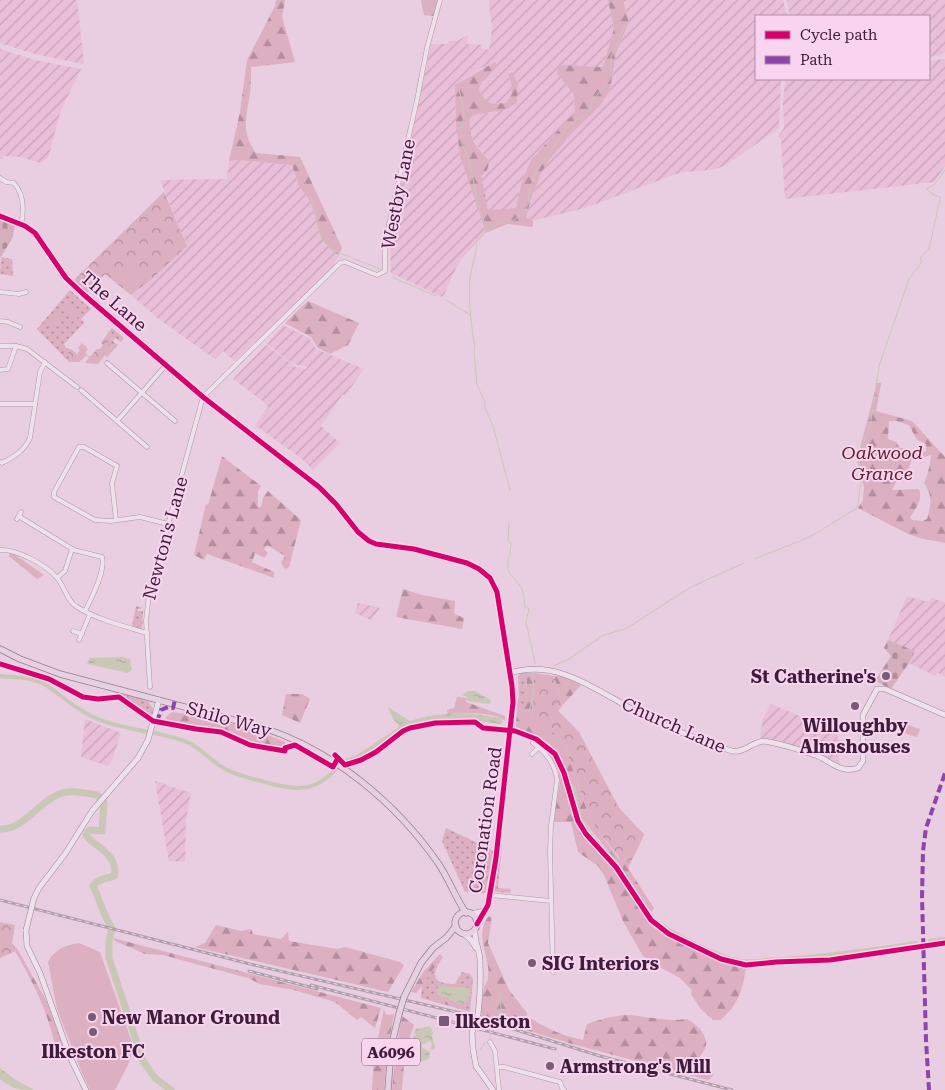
<svg xmlns="http://www.w3.org/2000/svg" width="945" height="1090" font-family="'Roboto Serif',serif">
  <defs>
    <pattern id="farmland-furrows" width="10" height="10" patternUnits="userSpaceOnUse" patternTransform="scale(1.25)"><rect width="10" height="10" fill="#e9bed8"/><path d="M-1 1l2-2M0 10L10 0M9 11l2-2" fill="none" stroke="#c9a3ba"/></pattern>
    <pattern id="grass-dots" width="8" height="8" patternUnits="userSpaceOnUse" patternTransform="scale(1.25)"><rect width="8" height="8" fill="#dcafc1"/><path d="M2 2h.1M6 6h.1" fill="none" stroke="#b48e9e" stroke-width="1.8" stroke-linecap="round"/></pattern>
    <pattern id="forest-firs" width="22" height="20" patternUnits="userSpaceOnUse" patternTransform="scale(1.25)"><rect width="22" height="20" fill="#dcafc1"/><path d="M5 1l3.5 6h-7zM16 11l3.5 6h-7z" fill="#b48e9e"/></pattern>
    <pattern id="cemetery-stones" width="16" height="16" patternUnits="userSpaceOnUse" patternTransform="scale(1.25)"><rect width="16" height="16" fill="#d6afbf"/><path d="M2 7V4a2 2 0 0 1 4 0v3zM10 15v-3a2 2 0 0 1 4 0v3z" fill="#af8e9c"/></pattern>
    <pattern id="park-crowns" width="20" height="18" patternUnits="userSpaceOnUse" patternTransform="scale(1.25)"><rect width="20" height="18" fill="#dcafc1"/><path d="M2 6a3 3 0 1 1 6 0M12 15a3 3 0 1 1 6 0" fill="none" stroke="#b48e9e"/></pattern>
    <pattern id="water-ripples" width="26" height="14" patternUnits="userSpaceOnUse" patternTransform="scale(1.25)"><rect width="26" height="14" fill="#c9c8b7"/><path d="M2 4q2-2 4 0t4 0M15 11q2-2 4 0t4 0" fill="none" stroke="#aeab9e"/></pattern>
  </defs>
  <rect width="100%" height="100%" fill="#e8cee0"/>
  <!-- farmland -->
  <g fill="url(#farmland-furrows)">
    <polygon points="0,0 77,0 84,64 35,54 0,43"/>
    <polygon points="490,0 608,0 614,28 603,67 557,74 574,94 575,112 531,160 522,181 516,208 488,210 480,176 487,170 490,162 473,141 469,133 470,117 480,113 490,113 512,107 517,102 518,84 512,72 510,71 508,74 512,87 511,96 505,103 490,104 484,100 479,90 483,77 492,69 496,68 483,67 455,85 456,124 460,156 486,233 464,256 456,268 445,293 442,297 391,273 390,245 392,223 405,168 414,144 411,139 431,44 448,44 449,41 457,41 468,35 467,44 482,45 482,48 489,50 492,27 489,6"/>
    <polygon points="623,0 783,0 787,16 756,16 756,79 781,79 779,128 726,165 716,169 679,173 585,208 549,217 533,220 526,218 530,202 541,173 550,159 572,133 600,106 610,90 616,53 629,22"/>
    <polygon points="787,0 945,0 945,52 941,55 929,57 929,16 790,16"/>
    <polygon points="0,49 35,60 81,69 61,110 48,158 40,163 21,157 4,156 2,159 0,159"/>
    <polygon points="945,59 945,166 934,182 785,199 781,140 778,136 784,128 783,103 785,79 929,79 929,61"/>
    <polygon points="238,160 292,165 299,186 311,203 321,238 331,250 339,255 332,269 235,361 223,351 215,359 160,320 131,295 153,278 187,246 160,180 227,179 229,161"/>
    <polygon points="283,325 309,338 317,350 312,359 318,350 364,369 345,396 343,394 321,426 340,443 313,470 302,459 255,425 268,407 263,401 233,379 266,345 296,367 306,369 307,367 297,365 289,361 267,344"/>
    <polygon points="907,596 929,602 931,598 945,602 945,677 937,672 935,676 909,663 915,651 888,640"/>
    <polygon points="358,603 359,603 380,608 371,620 355,613"/>
    <polygon points="771,704 804,718 810,722 839,729 837,739 845,741 843,754 840,753 838,763 808,750 760,737 763,719"/>
    <polygon points="85,719 121,733 113,758 108,766 81,757"/>
    <polygon points="155,781 191,793 186,819 185,862 169,861"/>
  </g>
  <!-- grass -->
  <g fill="url(#grass-dots)">
    <polygon points="1,257 12,259 13,276 0,274"/>
    <polygon points="70,290 91,309 81,319 84,322 83,324 64,344 66,348 71,349 68,352 72,362 69,362 37,329"/>
    <polygon points="112,328 124,338 121,342 115,338 113,341 118,345 107,357 105,355 112,347 108,342 113,338 108,333"/>
    <polygon points="136,606 143,608 138,609 138,611 143,611 142,629 132,626"/>
    <polygon points="521,672 527,673 526,705 517,704 519,697 518,676"/>
    <polygon points="124,694 148,701 153,709 152,718 120,696"/>
    <polygon points="508,780 501,842 502,843 498,888 511,889 510,893 497,892 494,891"/>
    <polygon points="446,828 494,851 485,893 465,892 442,841"/>
    <path d="M442 956 443 957C431 974 431 984 455 984L462 972 470 974 473 979 470 1012 421 998 422 985Z"/>
  </g>
  <!-- forest -->
  <g fill="url(#forest-firs)" fill-rule="evenodd">
    <path d="M276 0H285L282 17 295 62 251 67C251 76 251 85 250 94 246 117 241 133 256 153L300 157 342 248 339 255 331 250 321 238 311 203 299 186 292 165 238 160 229 161 240 112 247 60 275 6Z"/>
    <polygon points="421,0 438,0 434,16 424,15"/>
    <path d="M608 0H623L629 22 616 53 610 90 600 106 572 133 550 159 541 173 530 202 526 218 533 220V227L507 224 486 233 460 156 456 124 455 85 495 62 498 66 483 77 479 90C487 105 490 104 505 103 515 95 512 85 508 74L512 72 518 84 517 102C505 115 485 110 470 117 468 141 476 145 490 162L487 170 481 176 488 210 516 208 522 181 531 160 575 112 574 94 557 74 559 65 603 67 614 28Z"/>
    <polygon points="308,301 359,323 348,345 330,354 318,348 311,337 285,323"/>
    <path d="M877 383H881L876 411 912 421 945 457V543L920 538 908 534 858 508 863 500 864 487 857 459ZM889 421H896L909 425 917 440 926 444V452L920 450 910 451 906 448H900L896 442 888 439ZM931 455C931 460 927 479 924 483 933 495 931 506 927 519L923 521 912 520 910 517C916 508 923 500 919 489L892 490 897 480 905 479 912 459H918Z"/>
    <polygon points="222,456 261,486 258,491 258,507 261,507 263,498 268,491 301,520 289,567 285,569 281,563 285,556 267,545 264,549 268,553 264,558 255,553 252,562 274,572 274,578 207,554 204,560 194,555 206,504 208,505"/>
    <polygon points="11,552 44,575 37,579 9,556"/>
    <polygon points="403,589 422,595 455,601 454,614 464,618 462,629 396,617"/>
    <path d="M527 673H534L532 720 556 734 564 744 588 813 597 830 619 859 613 796 619 808 644 835 628 868 654 908 651 912 619 864 586 824 581 817 574 787 570 784C558 748 553 741 516 728L517 704H526Z"/>
    <polygon points="554,676 563,676 581,685 562,706"/>
    <polygon points="286,694 302,694 310,699 300,723 282,715"/>
    <path d="M457 697 466 698V702L505 716V721C495 711 461 713 448 714L447 710 454 708Z"/>
    <polygon points="172,712 206,717 258,731 285,742 285,746 281,748 251,743 217,729 165,721 166,717"/>
    <path d="M551 757H553L563 777 576 820 585 834 616 868 650 920 667 934 705 954 746 967C743 989 738 1006 720 1020H713L700 1008 691 994 692 990 680 978 652 963 643 956 623 921 604 875 598 866 578 852 571 822H552L560 782 558 770Z"/>
    <path d="M489 916 492 917 488 943 509 990 527 1013V1016C545 1028 562 1036 583 1040L587 1024C599 1020 618 1014 630 1015 649 1017 667 1022 687 1019 695 1023 708 1035 706 1045 705 1051 700 1055 698 1060L714 1075 708 1080 572 1044 480 1016 484 987C499 967 470 938 489 916Z"/>
    <polygon points="216,925 241,931 251,929 253,934 281,939 288,932 289,941 337,949 345,947 400,962 404,965 388,992 195,947 205,943"/>
    <polygon points="113,938 381,1008 375,1028 361,1017 357,1020 335,1002 294,990 260,984 248,978 196,964 163,955 145,954 115,941"/>
    <path d="M18 950 47 1002 65 1051 64 1053 56 1052C49 1013 35 986 15 951Z"/>
    <polygon points="440,954 442,956 419,990 416,993 411,992 424,971"/>
    <polygon points="436,996 442,997 460,1004 462,1009 430,1000"/>
    <polygon points="384,1009 386,1015 394,1014 387,1052 384,1090 372,1090 374,1057"/>
    <polygon points="402,1016 414,1025 405,1051 402,1090 392,1090 395,1055"/>
  </g>
  <!-- cemetery -->
  <g fill="url(#cemetery-stones)">
    <polygon points="0,219 15,225 12,239 0,258"/>
    <polygon points="888,640 915,651 909,663 891,689 875,681 891,656 884,648"/>
  </g>
  <!-- park -->
  <g fill="url(#park-crowns)">
    <polygon points="164,192 187,246 153,278 131,295 105,274 87,293 74,280"/>
    <polygon points="111,332 113,337 108,342 112,347 98,364 85,363 89,358 87,355 79,362 72,362 68,352 71,349 77,354 80,350 78,348 82,343 88,349 85,353 90,357 97,349 100,349 103,345 101,343 108,333 109,334"/>
    <polygon points="534,673 554,676 562,706 558,711 579,732 619,808 644,835 628,868 597,830 588,813 564,744 556,734 532,721"/>
    <polygon points="0,922 15,925 12,943 18,950 0,958"/>
  </g>
  <!-- pitch -->
  <g fill="#dcafc1">
    <polygon points="129,261 145,276 129,292 113,277"/>
    <polygon points="67,300 82,313 75,321 60,308"/>
    <polygon points="57,309 64,315 53,328 46,322"/>
    <polygon points="903,723 920,729 917,737 900,732"/>
    <path d="M79 943 100 952 134 1048 128 1065 115 1090H90L82 1073 57 1009 48 962C54 950 65 945 79 943Z"/>
  </g>
  <!-- water -->
  <g fill="url(#water-ripples)">
    <polygon points="123,657 130,659 132,670 128,673 87,664 90,658"/>
    <polygon points="468,691 475,691 491,700 490,704 467,701 466,696 462,695"/>
    <path d="M388 707 410 721C439 711 471 712 501 718L503 722 500 724 463 719 422 723 398 731 385 743 360 760 336 770 334 769 344 763 345 759 357 755 398 728 399 725 393 719Z"/>
    <path d="M438 986C446 987 464 986 469 988L470 993 467 1002 460 1004 437 994Z"/>
    <polygon points="429,1026 433,1030 431,1031 433,1032 432,1037 435,1047 434,1049 430,1050 432,1044 429,1040 427,1043 422,1044 422,1048 430,1051 429,1059 420,1062 417,1052 417,1049 414,1048 407,1055 406,1050 413,1043 413,1036 416,1035 414,1033 416,1029"/>
    <path d="M0 1068 16 1080 34 1090C17 1090 13 1089 0 1079Z"/>
  </g>
  <g fill="none" stroke-linecap="round" stroke-linejoin="round">
    <!-- stream -->
    <g stroke="#c9c8b7" stroke-width="1">
      <polyline points="611,70 611,56 626,24 631,20"/>
      <polyline points="459,89 464,113 461,141 469,160 480,212 487,229"/>
      <polyline points="307,197 311,197 317,224 324,241 330,249 380,269"/>
      <polyline points="392,277 436,296"/>
      <polyline points="446,300 470,315"/>
      <path d="M510 490 493 426 485 408V402L477 385 474 351 475 347C471 324 468 302 470 278 472 265 477 253 477 240 485 230 496 227 505 219L509 221H513L524 212 529 202V191L536 171 568 126 590 111 592 101 614 75 611 73"/>
      <path d="M509 523 508 540 511 544C511 553 507 560 508 568 509 576 515 578 519 584 524 591 524 598 525 607L529 609 526 622 535 663"/>
      <path d="M754 559 810 537 857 508C860 495 860 482 863 470L859 463 863 444 870 427 879 366 909 279 922 262 920 259 922 255 929 249 940 199V197L932 194 927 189 935 184 945 170"/>
      <polyline points="554,666 569,659 602,636 627,628 691,587 744,563"/>
      <polyline points="48,687 50,683"/>
      <path d="M519 710 528 712C534 702 533 686 533 674"/>
      <polyline points="498,1021 501,1009 500,993"/>
      <polyline points="493,1031 496,1026"/>
      <polyline points="489,1038 491,1035"/>
      <polyline points="480,1050 485,1043"/>
    </g>
    <!-- canal -->
    <g stroke="#c9c8b7" stroke-width="4">
      <path d="M0 676C14 677 29 677 42 683 57 691 69 704 84 712 103 724 126 727 147 732"/>
      <path d="M155 733C167 736 180 738 191 744 203 751 213 762 225 769 237 775 249 778 261 781 291 789 312 795 335 770"/>
      <polyline points="573,786 580,819 592,837 615,861"/>
      <polyline points="619,867 650,915"/>
      <path d="M658 923C676 935 719 958 741 961 755 962 769 959 783 959 827 956 871 950 916 943"/>
      <polyline points="930,941 945,939"/>
    </g>
    <!-- river -->
    <path stroke="#c9c8b7" stroke-width="7" d="M0 829C23 830 38 803 57 795 70 789 85 793 97 795L104 802 102 831 91 830 87 832 86 835 89 839C100 848 119 858 114 876 107 879 98 878 93 886 98 896 106 921 112 928L109 940V958L143 1061 155 1078 171 1090"/>
    <defs>
      <g id="street">
        <path d="M0 178 6 182 14 183C24 194 24 211 21 225"/>
        <polyline points="0,292 19,294 26,292"/>
        <polyline points="0,321 8,322 20,327"/>
        <polyline points="0,346 16,346 27,349 77,387"/>
        <polyline points="107,363 175,421"/>
        <polyline points="0,370 8,369 16,346"/>
        <polyline points="81,390 147,447"/>
        <polyline points="0,404 35,404"/>
        <polyline points="117,421 166,365"/>
        <path d="M1 462 2 463C14 457 24 451 30 438L40 372 45 362"/>
        <path d="M20 517 74 550 102 557C106 571 91 599 85 611"/>
        <polyline points="17,519 21,512"/>
        <polyline points="116,520 112,483 117,466 84,447 79,447 54,492 54,497 95,520 111,521 140,517 168,524"/>
        <path d="M0 550C17 549 47 565 58 579 65 588 67 601 77 607 98 620 124 626 147 633"/>
        <polyline points="57,578 65,571 72,549"/>
        <polyline points="73,631 82,634"/>
        <polyline points="79,640 90,614"/>
        <polyline points="150,687 146,621 149,594 203,397 340,263 345,262 377,275 385,271 385,245 389,224 417,100 427,48 440,0"/>
        <path d="M533 743C546 752 555 765 557 780L551 826 550 851 553 972"/>
        <polyline points="532,754 539,747"/>
        <polyline points="490,895 551,901"/>
        <polyline points="490,1042 495,1051 499,1090"/>
        <polyline points="497,1067 504,1067 560,1082 562,1088 564,1090"/>
      </g>
      <g id="secondary">
        <polyline points="0,216 25,226 35,233 66,278 83,294 203,397 319,487 336,504 358,532 369,541 376,544 414,549 467,563 479,569 490,578 497,592 512,686 513,702 496,858 488,905 477,924"/>
        <path d="M510 673C561 657 603 696 647 717 674 730 703 742 732 751 745 753 752 742 764 741 782 744 801 750 818 756 831 762 842 774 858 768L863 761V715L877 689H885L945 715"/>
        <polyline points="34,898 39,888 65,854 92,811 138,758 148,740 159,700"/>
        <polyline points="471,914 484,911"/>
        <polyline points="26,930 27,946 40,973 70,1057 86,1090"/>
        <path d="M475 930C474 941 480 950 480 961 481 979 480 997 478 1014"/>
        <polyline points="464,934 471,940 476,948"/>
        <polyline points="473,1049 476,1066 493,1090"/>
      </g>
      <g id="primary">
        <path d="M0 649 20 659 60 674 264 728C334 751 396 803 438 863 449 879 455 897 466 913"/>
        <circle cx="466" cy="923" r="11"/>
        <polyline points="404,997 421,963 433,948 446,938 456,926"/>
        <polyline points="388,1090 391,1048 399,1014"/>
      </g>
    </defs>
    <!-- street casing -->
    <use href="#street" stroke="#ad97a8" stroke-width="5"/>
    <!-- secondary casing -->
    <use href="#secondary" stroke="#9d8698" stroke-width="6"/>
    <!-- primary casing -->
    <use href="#primary" stroke="#937e8f" stroke-width="7"/>
    <!-- street -->
    <use href="#street" stroke="#efe1eb" stroke-width="4"/>
    <!-- secondary -->
    <use href="#secondary" stroke="#efe1eb" stroke-width="5"/>
    <!-- primary -->
    <use href="#primary" stroke="#e7d1e1" stroke-width="5.5"/>
    <defs>
      <g id="rail">
        <polyline points="0,900 250,964 465,1014 600,1056 732,1090"/>
        <polyline points="249,971 317,989"/>
        <polyline points="311,985 555,1049"/>
      </g>
    </defs>
    <!-- rail casing -->
    <use href="#rail" stroke="#afa0ab" stroke-width="3"/>
    <!-- rail -->
    <use href="#rail" stroke="#f9d4ee" stroke-width="1" stroke-dasharray="4" stroke-linecap="butt"/>
    <defs>
      <g id="secondary-bridge">
        <polyline points="26,930 34,898"/>
        <polyline points="473,1049 472,1033 478,1014"/>
      </g>
      <polyline id="primary-bridge" points="399,1014 404,997"/>
    </defs>
    <!-- secondary-bridge casing -->
    <use href="#secondary-bridge" stroke="#9d8698" stroke-width="6" stroke-linecap="butt"/>
    <!-- primary-bridge casing -->
    <use href="#primary-bridge" stroke="#937e8f" stroke-width="7" stroke-linecap="butt"/>
    <!-- secondary-bridge -->
    <use href="#secondary-bridge" stroke="#efe1eb" stroke-width="5"/>
    <!-- primary-bridge -->
    <use href="#primary-bridge" stroke="#e7d1e1" stroke-width="5.5"/>
    <!-- quiet -->
    <g stroke="#8e44ad" stroke-width="4" stroke-dasharray="8 4" stroke-linecap="butt">
      <polyline points="157,722 161,710 168,707 173,708 175,700"/>
      <polyline points="929,1090 926,1040 922,897 923,851 926,828 945,773"/>
    </g>
    <defs>
      <g id="cycleway">
        <polyline points="0,216 25,226 35,233 66,278 83,294 203,397 319,487 336,504 358,532 369,541 376,544 414,549 467,563 479,569 490,578 497,592 512,686 513,702 496,858 488,905 477,924"/>
        <polyline points="0,664 49,679 83,697 98,699 119,697 153,721 196,729 221,732 250,745 285,751 285,748 295,745 333,767 338,758"/>
        <polyline points="335,755 345,765 361,760 376,752 403,731 410,728 435,723 475,722 483,728 515,731 536,739 555,754 564,773 578,821 586,834 616,867 651,920 669,934 721,959 746,965 776,962 830,960 945,943"/>
      </g>
    </defs>
    <!-- cycleway casing -->
    <use href="#cycleway" stroke="#f9d4ee" stroke-width="8"/>
    <!-- cycleway -->
    <use href="#cycleway" stroke="#d6006c" stroke-width="5"/>
  </g>
  <!-- markers -->
  <g fill="#7a5b75" stroke="#f9d4ee" stroke-width="2">
    <circle cx="886" cy="676" r="5"/>
    <circle cx="855" cy="706" r="5"/>
    <circle cx="532" cy="963" r="5"/>
    <circle cx="92" cy="1017" r="5"/>
    <rect x="438" y="1015" width="12" height="12" rx="2.5"/>
    <circle cx="93" cy="1032" r="5"/>
    <circle cx="550" cy="1066" r="5"/>
  </g>
  <g text-anchor="middle" dominant-baseline="central" stroke-width="4" stroke-linejoin="round" paint-order="stroke">
    <!-- shield labels -->
    <rect fill="#f9d4ee" stroke="#765471" stroke-width="1" x="362" y="1038.5" width="58" height="27" rx="4"/>
    <g font-size="16" font-weight="bold" fill="#3e1d3c">
      <text x="391" y="1052">A6096</text>
    </g>
    <!-- street labels -->
    <g font-size="18" fill="#3e1d3c" stroke="#f9d4ee">
      <text transform="translate(398 194) rotate(-79)">Westby Lane</text>
      <text transform="translate(114 301) rotate(41)">The Lane</text>
      <text transform="translate(165 538) rotate(-75)">Newton's Lane</text>
      <text transform="translate(229 719) rotate(16)">Shilo Way</text>
      <text transform="translate(674 725) rotate(24)">Church Lane</text>
      <text transform="translate(485 820) rotate(-82)">Coronation Road</text>
    </g>
    <!-- park labels -->
    <g font-size="18" font-style="italic" fill="#5d212b" stroke="#f9d4ee">
      <text x="882" y="452">Oakwood<tspan x="882" dy="21">Grance</tspan></text>
    </g>
    <!-- poi labels -->
    <g font-size="18" font-weight="bold" fill="#3e1d3c" stroke="#f9d4ee" text-anchor="start">
      <text x="876" y="676" text-anchor="end">St Catherine's</text>
      <text x="855" y="725" text-anchor="middle">Willoughby<tspan x="855" dy="21">Almshouses</tspan></text>
      <text x="542" y="963">SIG Interiors</text>
      <text x="102" y="1017">New Manor Ground</text>
      <text x="455" y="1021">Ilkeston</text>
      <text x="93" y="1051" text-anchor="middle">Ilkeston FC</text>
      <text x="560" y="1066">Armstrong's Mill</text>
    </g>
  </g>
  <!-- legend -->
  <rect x="755" y="15" width="175" height="65" fill="#f9d4ee" stroke="#ae8ba7"/>
  <rect x="765" y="31" width="25" height="8" fill="#d6006c" stroke="#ae8ba7"/>
  <text x="800" y="40" font-size="15" fill="#3e1d3c">Cycle path</text>
  <rect x="765" y="56" width="25" height="8" fill="#8e44ad" stroke="#ae8ba7"/>
  <text x="800" y="65" font-size="15" fill="#3e1d3c">Path</text>
</svg>
